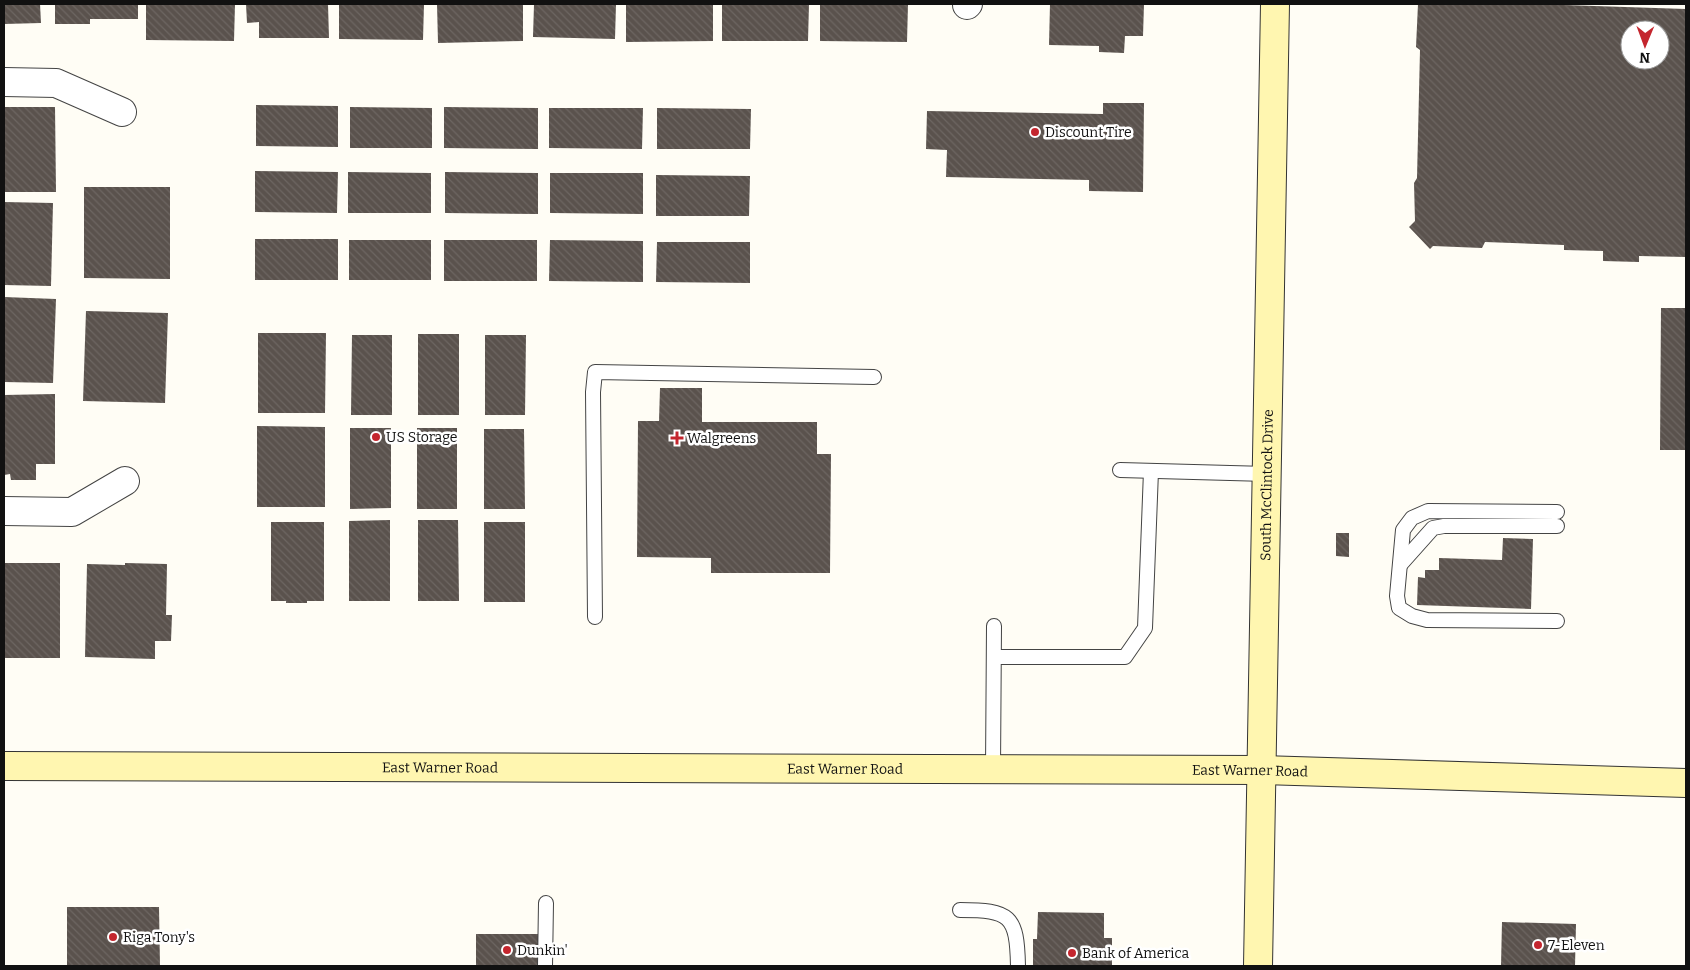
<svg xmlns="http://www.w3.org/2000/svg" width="1690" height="970" font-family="Bitter,serif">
  <defs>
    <pattern id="building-back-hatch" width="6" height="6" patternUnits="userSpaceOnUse" patternTransform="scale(1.25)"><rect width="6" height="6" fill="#5a524d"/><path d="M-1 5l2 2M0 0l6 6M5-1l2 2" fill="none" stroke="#6d6662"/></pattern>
  </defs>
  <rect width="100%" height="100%" fill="#fffdf5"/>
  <!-- building -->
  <g fill="url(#building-back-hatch)" fill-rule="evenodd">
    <polygon points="4,4 40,4 41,23 4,24"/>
    <polygon points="55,4 138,4 138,19 90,19 90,24 55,24"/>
    <polygon points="146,4 235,4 234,41 146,40"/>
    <polygon points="246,4 328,4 329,38 259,38 259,22 247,23"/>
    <polygon points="339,4 424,4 423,40 339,39"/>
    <polygon points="437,4 523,4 523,41 438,43"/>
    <polygon points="534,4 616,4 615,39 533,37"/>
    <polygon points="626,4 713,4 713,41 626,42"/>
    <polygon points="722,4 809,4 808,41 722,41"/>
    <polygon points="820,4 908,4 907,42 820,41"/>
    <polygon points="1050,4 1144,4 1143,36 1125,36 1124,53 1099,52 1099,46 1049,45"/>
    <path d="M1418 4H1534L1686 9V257L1639 256V262L1603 261V251L1564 250V245L1485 242 1482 248 1433 246 1430 249 1409 227 1415 221 1414 183 1417 178 1420 50 1416 47ZM1630 30H1660V60H1630Z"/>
    <polygon points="1103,103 1144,103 1143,192 1089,191 1089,180 946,177 947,150 926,149 927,111 1103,114"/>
    <polygon points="256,105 338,106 338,147 256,146"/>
    <polygon points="4,107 55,107 56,192 4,192"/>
    <polygon points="350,107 432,108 432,148 350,148"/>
    <polygon points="444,107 538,108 538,149 444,148"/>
    <polygon points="549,108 643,108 642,149 549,148"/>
    <polygon points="657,108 751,109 750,149 657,149"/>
    <polygon points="255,171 338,172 337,213 255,212"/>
    <polygon points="348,172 431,173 431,213 348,213"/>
    <polygon points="445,172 538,173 538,214 445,213"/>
    <polygon points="550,173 643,173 643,214 550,213"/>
    <polygon points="656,175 750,176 749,216 656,216"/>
    <polygon points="84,187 170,187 170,279 84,278"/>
    <polygon points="4,202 53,203 51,286 4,285"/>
    <rect x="255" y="239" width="83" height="41"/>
    <rect x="349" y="240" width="82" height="40"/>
    <rect x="444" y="240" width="93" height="41"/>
    <polygon points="550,240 643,241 643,282 549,281"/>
    <polygon points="657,242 750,242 750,283 656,282"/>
    <polygon points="4,297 56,299 53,383 4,382"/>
    <polygon points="1661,308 1686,308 1686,450 1660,450"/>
    <polygon points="86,311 168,313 165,403 83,401"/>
    <polygon points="258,333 326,333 325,413 258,413"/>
    <rect x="418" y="334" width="41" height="81"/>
    <polygon points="352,335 392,335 392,415 351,415"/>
    <polygon points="485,335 526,335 525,415 485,415"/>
    <polygon points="660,388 702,388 702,422 817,422 817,454 831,454 830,573 711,573 711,558 637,557 638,421 659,421"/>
    <polygon points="55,394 55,464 36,464 36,480 11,480 10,474 4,475 4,395"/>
    <polygon points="257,426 325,427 325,507 257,507"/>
    <polygon points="350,428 391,428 391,508 350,509"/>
    <rect x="417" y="428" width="40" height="81"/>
    <polygon points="484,429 524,429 525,509 484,509"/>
    <polygon points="390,520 390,601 349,601 349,521"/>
    <polygon points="418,520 458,520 459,601 418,601"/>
    <polygon points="271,522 324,522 324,601 307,601 307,603 286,603 286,601 271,601"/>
    <rect x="484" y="522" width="41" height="80"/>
    <polygon points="1336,533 1349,533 1349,557 1336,556"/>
    <polygon points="1503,538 1533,539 1531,609 1417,605 1418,577 1425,578 1425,570 1439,570 1439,558 1502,560"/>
    <rect x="4" y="563" width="56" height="95"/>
    <polygon points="125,563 167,564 166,615 172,615 171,641 155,641 155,659 85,657 87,564 125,565"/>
    <polygon points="67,907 159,907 160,966 67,966"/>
    <polygon points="1038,912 1104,913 1104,938 1112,938 1112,966 1033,966 1033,939 1037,939"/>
    <polygon points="1502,922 1576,924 1575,966 1501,966"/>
    <rect x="476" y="934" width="62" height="32"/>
  </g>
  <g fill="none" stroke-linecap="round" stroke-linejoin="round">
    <defs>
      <g id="lane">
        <polyline points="1120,470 1267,474"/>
        <polyline points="1400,565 1433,528 1444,526 1557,526"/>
        <polyline points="595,617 593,392 595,372 874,377"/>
        <polyline points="1557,621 1427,620 1412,616 1399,608 1397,596 1403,530 1412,518 1428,511 1557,512"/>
        <polyline points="995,657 1125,657 1145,628 1151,471"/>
        <polyline points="993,769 994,626"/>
        <path d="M960 910C1010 910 1017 915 1018 966"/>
        <polyline points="545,966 546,903"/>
      </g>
      <g id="street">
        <polyline points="967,5 968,4"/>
        <polyline points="4,82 56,83 122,112"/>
        <polyline points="4,511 72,512 125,481"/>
      </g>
      <g id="secondary">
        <path id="s1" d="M4 766 1262 770 1686 783"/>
        <path id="s2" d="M1258 966 1275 4"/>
      </g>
    </defs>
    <!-- lane casing -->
    <use href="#lane" stroke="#444" stroke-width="16"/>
    <!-- street casing -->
    <use href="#street" stroke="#444" stroke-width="30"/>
    <!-- secondary casing -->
    <use href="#secondary" stroke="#333" stroke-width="30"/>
    <!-- lane -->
    <use href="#lane" stroke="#fff" stroke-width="14"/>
    <!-- street -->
    <use href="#street" stroke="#fff" stroke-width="28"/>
    <!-- secondary -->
    <use href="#secondary" stroke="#fff6b0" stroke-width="28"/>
  </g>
  <!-- markers -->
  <g fill="#c4262e" stroke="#fff" stroke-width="2">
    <circle cx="1035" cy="132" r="5"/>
    <circle cx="376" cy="437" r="5"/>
    <path d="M674.5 430.5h5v5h5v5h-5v5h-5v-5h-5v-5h5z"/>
    <circle cx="113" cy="937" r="5"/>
    <circle cx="1538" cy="945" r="5"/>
    <circle cx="507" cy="950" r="5"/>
    <circle cx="1072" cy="953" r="5"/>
  </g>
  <g text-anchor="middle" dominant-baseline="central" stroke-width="5" stroke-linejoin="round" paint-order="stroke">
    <!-- poi labels -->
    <g font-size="14" fill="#111" stroke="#fff" text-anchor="start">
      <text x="1045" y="132">Discount Tire</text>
      <text x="386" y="437">US Storage</text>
      <text x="687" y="438">Walgreens</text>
      <text x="123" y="937">Riga Tony's</text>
      <text x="1548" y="945">7-Eleven</text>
      <text x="517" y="950">Dunkin'</text>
      <text x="1082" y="953">Bank of America</text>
    </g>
    <!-- street labels -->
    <g font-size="14" fill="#111" stroke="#fff">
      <text stroke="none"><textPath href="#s2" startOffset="481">South McClintock Drive</textPath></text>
      <text stroke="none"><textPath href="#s1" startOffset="436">East Warner Road</textPath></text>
      <text stroke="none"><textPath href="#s1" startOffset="841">East Warner Road</textPath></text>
      <text stroke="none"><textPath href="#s1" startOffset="1246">East Warner Road</textPath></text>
    </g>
  </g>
  <!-- border -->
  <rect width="1690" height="970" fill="none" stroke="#111111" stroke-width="10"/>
  <!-- north arrow -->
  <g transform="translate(1645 45) rotate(181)"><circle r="24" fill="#ffffff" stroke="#a0a0a0"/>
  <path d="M0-4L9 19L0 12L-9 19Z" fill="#c4262e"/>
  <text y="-8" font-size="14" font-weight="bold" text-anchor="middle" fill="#111111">N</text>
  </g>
</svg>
